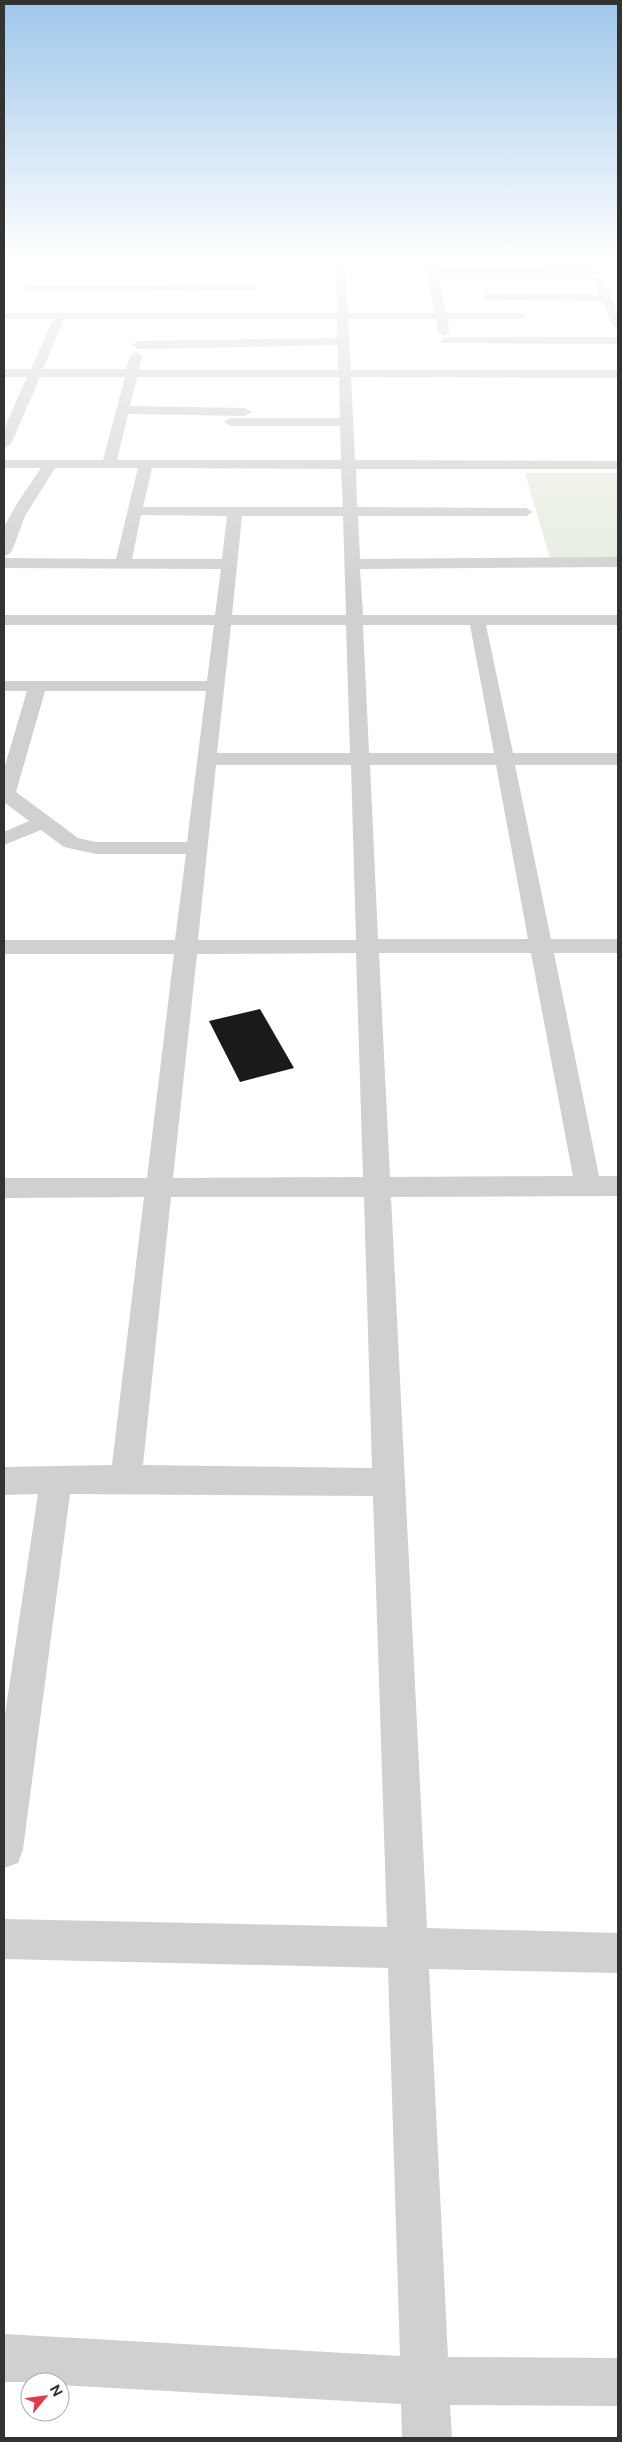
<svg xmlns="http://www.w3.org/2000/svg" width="622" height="2442" font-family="'Public Sans',sans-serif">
  <rect width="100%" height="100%" fill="#fff"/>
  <!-- green -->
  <polygon fill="#e6ecdf" points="525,473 618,473 618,558 550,558"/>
  <!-- building -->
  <polygon fill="#1a1a1a" points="260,1009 294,1068 240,1082 209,1021"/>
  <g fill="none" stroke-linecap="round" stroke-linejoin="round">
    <!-- street -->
    <g fill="#d0d0d0" fill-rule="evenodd">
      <path d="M335 256H345L348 313H434L424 256H434L437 268 594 269 599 272 594 275 438 274 446 313H521L527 316 521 319H447L450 333 444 336 438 333 436 319H348L351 370H618V378L351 377 355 460 618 461V469H356L357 507 526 508 533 512 526 516H358L360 559 618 557V567L360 569 363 615H618V625H486L513 753H618V765H515L551 939H618V953H554L599 1176H618V1196L391 1197 427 1928 618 1933V1973L429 1969 448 2357 618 2358V2406L450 2405 452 2438H402L401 2404 60 2385V2382H4V2334L400 2356 388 1968 4 1959V1919L387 1927 373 1496 70 1494 23 1849 18 1863 4 1868V1721L38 1494 4 1495V1467L112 1465 144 1197 4 1198V1178H147L174 954H4V940H175L186 854H96L64 847 41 830 4 845V832L29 821 4 802V769L27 691H4V681H207L214 625H4V615H215L221 569 4 568V558L116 559 138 468H55L25 516 12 551 9 554 4 556V527L16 505 41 468H4V460H103L125 377H40L11 444 4 448V429L27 377H4V369H31L53 319H4V313H337ZM64 319H337V338L138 341 132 345 138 349 338 345V370H139L142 356 136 352 130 356 126 369H43ZM137 377H339L340 418H231L224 422 231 426H340L341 460H117L128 414 245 416 252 412 245 408 130 406ZM152 468 341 469 343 507H143ZM141 515 227 516 222 559H132ZM242 516H343L346 615H232ZM231 625H346L350 753H217ZM363 625H470L494 753H369ZM45 691H206L187 842H96L78 838 16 792ZM216 765H351L356 940H198ZM370 765H496L528 939H378ZM356 953 363 1177 173 1178 197 954ZM379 953H531L573 1176 390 1177ZM171 1197H364L372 1468 143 1465Z"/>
      <polygon points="255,261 260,264 259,266 4,268 4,262"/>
      <polygon points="598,277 603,280 618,313 618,328 612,325 602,301 486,300 481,297 486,294 599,295 593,280"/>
      <polygon points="253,285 258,288 257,290 29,292 24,289 29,286"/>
      <polygon points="446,337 618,337 618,344 442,343 440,341 442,339"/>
    </g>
  </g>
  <!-- sky -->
  <linearGradient id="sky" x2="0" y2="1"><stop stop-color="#9ec6ea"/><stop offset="0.43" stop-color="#fff"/><stop offset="1" stop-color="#fff" stop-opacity="0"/></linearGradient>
  <rect width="622" height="598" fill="url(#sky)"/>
  <!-- border -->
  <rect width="622" height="2442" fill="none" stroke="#333333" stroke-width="10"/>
  <!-- north arrow -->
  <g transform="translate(45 2397) rotate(61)"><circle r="24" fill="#ffffff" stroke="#adadad"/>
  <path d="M0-4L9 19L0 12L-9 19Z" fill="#e63946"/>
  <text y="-8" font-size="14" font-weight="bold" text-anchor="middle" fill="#333333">N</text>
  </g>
</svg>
